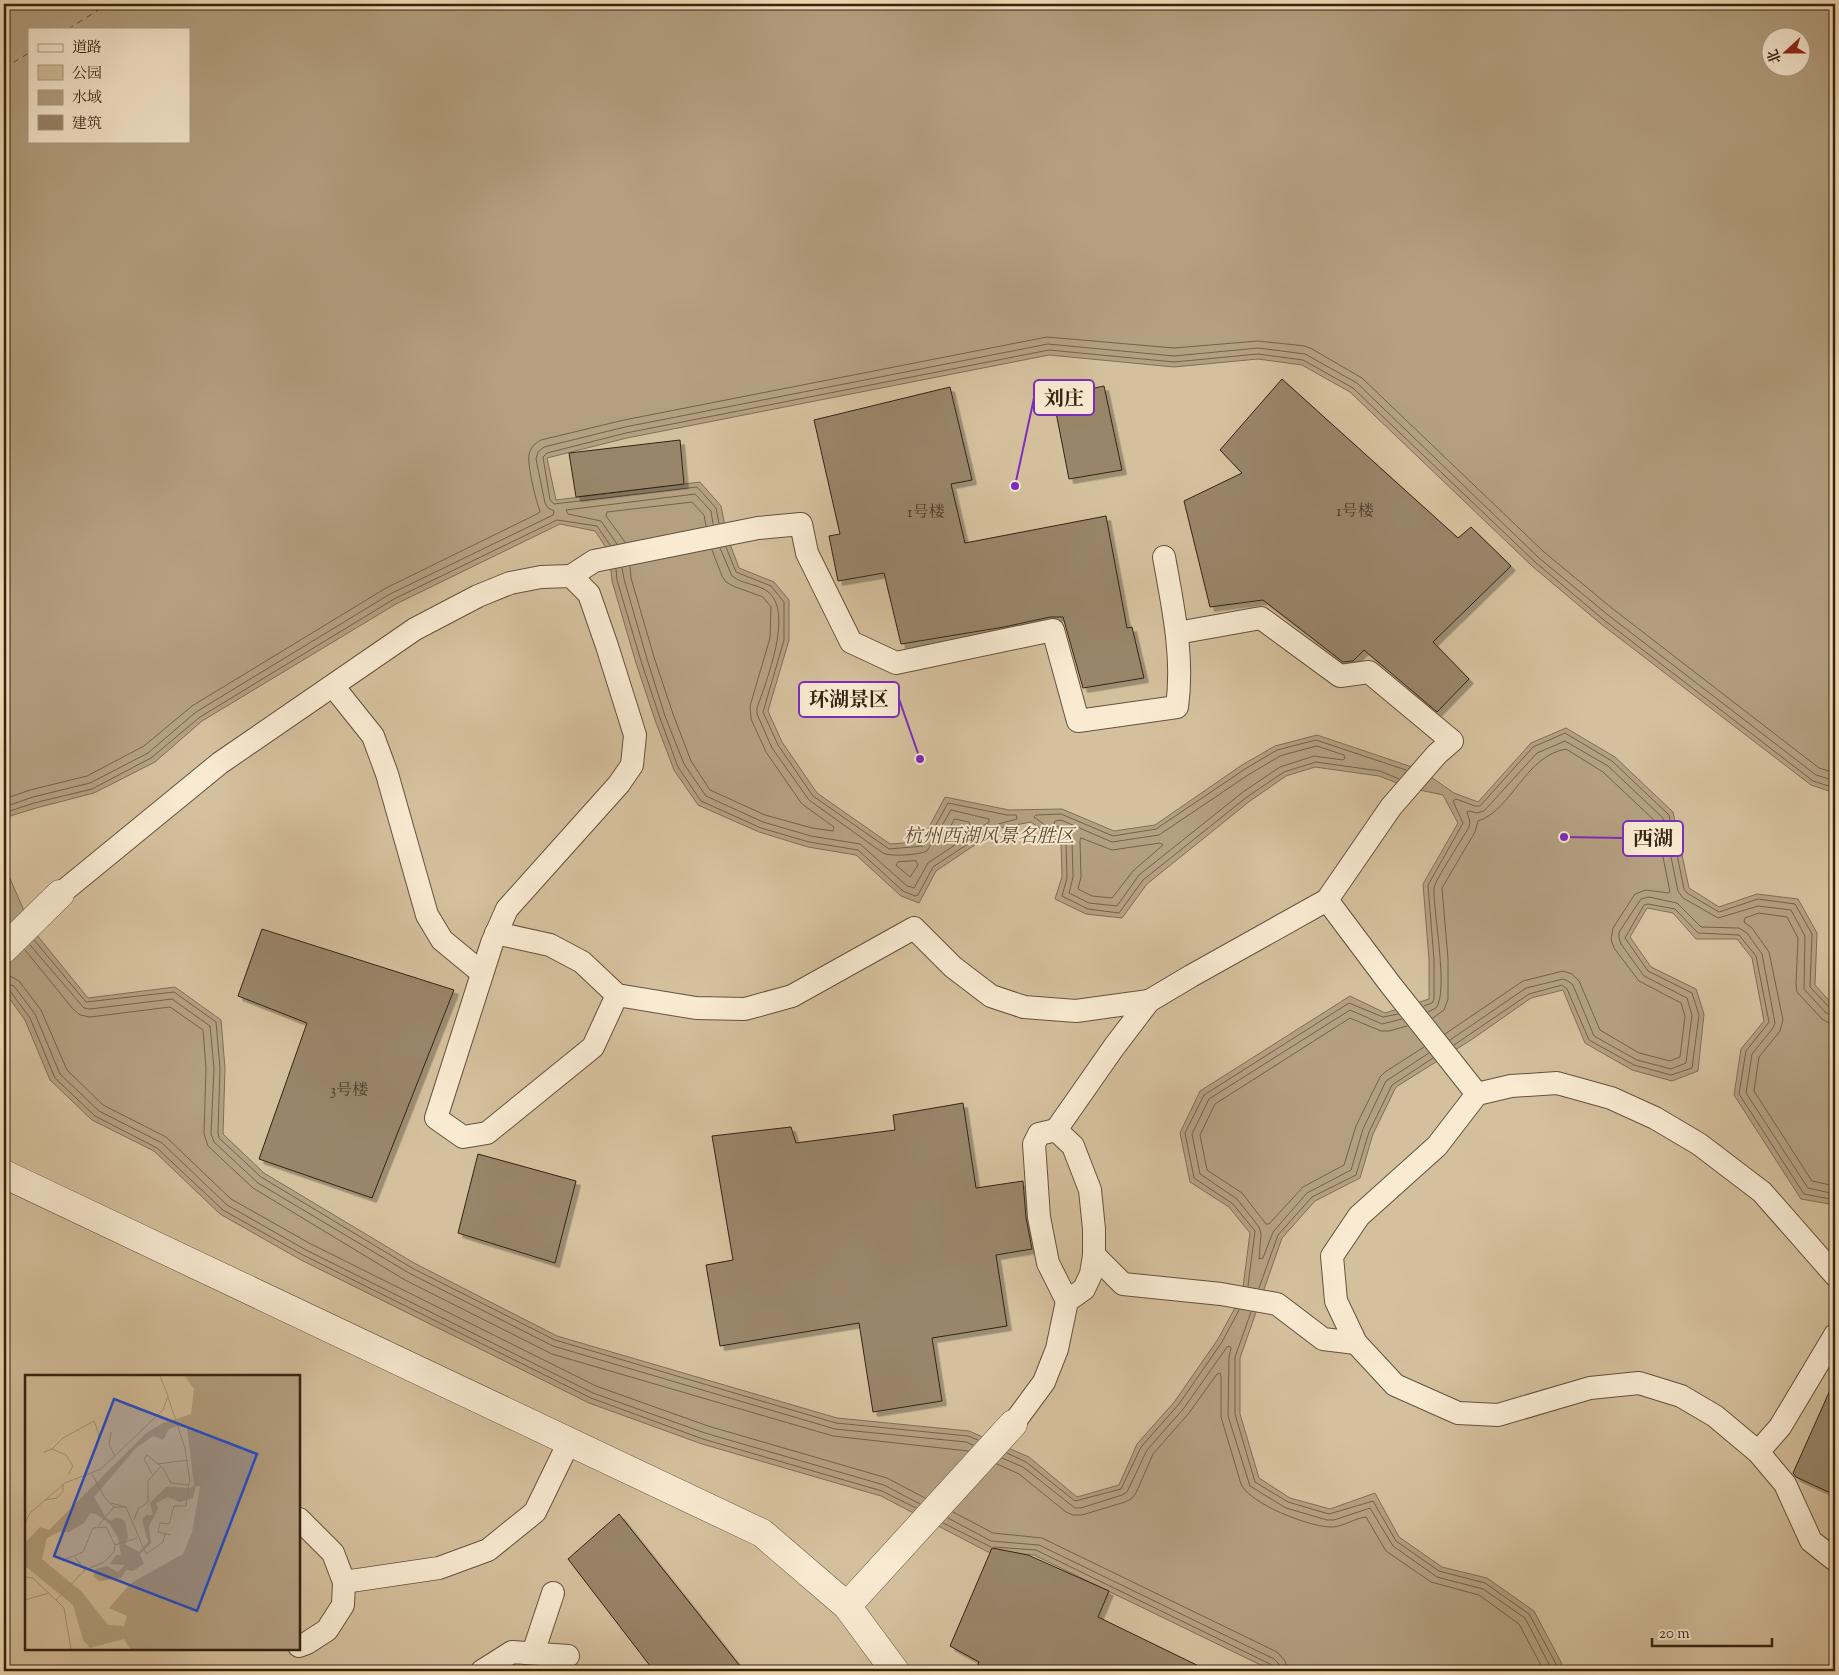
<svg xmlns="http://www.w3.org/2000/svg" width="1839" height="1675" font-family="'Sorts Mill Goudy','Noto Serif SC',serif">
  <defs>
    <filter id="shadow"><feDropShadow dx="4.5" dy="4.5" stdDeviation="0" flood-color="#0004"/></filter>
  </defs>
  <rect width="100%" height="100%" fill="#f6e0ba"/>
  <filter id="stains"><feTurbulence type="fractalNoise" baseFrequency=".004" numOctaves="4"/><feColorMatrix values="0 0 0 0 .2 0 0 0 0 .09 0 0 0 0 .02 0 0 0 .5 -.17"/></filter>
  <radialGradient id="worn" r=".72"><stop offset=".6" stop-color="#630" stop-opacity="0"/><stop offset="1" stop-color="#630" stop-opacity=".3"/></radialGradient>
  <!-- green -->
  <path fill="#d5c09d" stroke="#847258" fill-rule="evenodd" d="M4 4H1835V1671H4ZM29 29H189V141H29ZM1772 38H1802V68H1772ZM26 1376H299V1649H26Z"/>
  <!-- water -->
  <path fill="#b4a081" stroke="#816e55" fill-rule="evenodd" d="M4 4H1835V793L1811 785 1601 624 1532 566 1350 392 1302 365 1258 359 1174 367 1049 355 627 438 547 458 556 500 700 482 721 506 727 536 739 568 774 582 789 600V640L768 711 782 742 817 793 890 844 921 842 945 797 1009 810 1062 809 1114 831 1155 825 1242 765 1275 746 1317 735 1421 770 1454 793 1478 802 1531 743 1566 728 1615 757 1673 812 1689 888 1719 907 1757 894 1798 899 1817 933 1815 985 1835 1007V1205L1801 1199 1734 1095 1741 1049 1764 1021 1752 958 1737 939H1696L1673 913 1647 908 1630 937 1651 967 1696 989 1704 1014 1698 1071 1672 1081 1632 1070 1585 1043 1563 990 1531 998 1471 1040 1396 1087 1373 1134 1360 1178 1315 1201 1282 1238 1240 1358V1414L1259 1478 1290 1498 1330 1509 1375 1493 1399 1537 1442 1567 1487 1578 1534 1611 1561 1662 1563 1671H1273L1034 1555 988 1552 881 1496 702 1444 589 1403 301 1260 220 1214 154 1151 92 1120 50 1080 25 1020 4 991V865L32 929 88 998 175 987 221 1020 225 1068 223 1134 264 1173 414 1263 557 1336 837 1418 969 1431 1029 1457 1077 1497 1119 1485 1137 1444 1175 1401 1218 1339 1242 1295 1250 1233 1229 1207 1190 1182 1180 1133 1200 1091 1350 996 1385 1013 1429 999V960L1423 884 1458 823 1443 795 1410 788 1379 776 1315 767 1286 776 1250 801 1147 884 1122 918 1086 914 1055 899 1062 877 1061 843 1031 822 1000 828 936 871 919 903 901 896 856 855 808 847 759 832 698 805 674 770 655 720 636 663 612 581 609 552 595 531 560 524 396 604 202 721 155 762 94 793 36 808 4 818V830ZM29 29H189V141H29ZM1772 38H1802V68H1772Z"/>
  <g fill="none" stroke-linecap="round" stroke-linejoin="round">
    <!-- shore -->
    <g stroke="#74624a" stroke-width="1">
      <polyline points="719,523 716,508 697,487 554,504 550,500 543,457 547,453 626,433 1049,350 1174,362 1258,354 1303,360 1353,388 1535,562 1604,620 1813,781 1835,788"/>
      <polyline points="625,542 606,516 607,512 692,502 704,515 706,526"/>
      <polyline points="617,544 601,521 568,514 566,510 695,494 711,511 713,524"/>
      <polyline points="630,567 631,578 654,657 673,714 691,761 710,790 765,815 812,828 833,831 834,827 802,804 766,752 751,719 750,706 770,638 771,607 763,597 733,586 726,582 722,576 712,550"/>
      <path d="M622 568 624 579 647 659 665 716 684 764 706 796 763 822 811 836 860 844 907 886 914 888 928 863 989 822V819L951 810 927 851C919 855 891 857 883 853L809 800 772 748 757 714V708C766 682 795 610 767 591 757 584 742 584 732 576L720 548"/>
      <polyline points="616,569 617,580 641,661 660,718 678,767 701,801 761,828 809,842 858,850 903,891 915,896 918,895 933,867 998,824 1017,819 1016,815 1007,815 948,803 924,846 889,849 813,796 778,745 763,712 784,640 784,602 771,586 736,572 726,547"/>
      <polygon points="1317,746 1344,755 1345,758 1343,760 1314,756 1280,767 1243,792 1139,875 1117,906 1089,903 1069,893 1073,877 1072,840 1068,834 1054,824 1055,821 1061,820 1112,842 1159,835 1248,775 1280,756"/>
      <polyline points="1399,779 1380,771 1316,762 1284,772 1247,797 1143,880 1119,913 1088,909 1062,896 1067,878 1066,841 1034,817 1036,815 1061,814 1113,836 1156,829 1245,769 1277,750 1316,740 1406,770"/>
      <path d="M4 799 30 790 87 776 144 746 192 706 386 588 539 513 540 511C536 502 527 464 529 455 530 448 535 443 541 440L624 420 1047 337 1174 348 1258 341 1305 346 1312 349 1362 378 1544 552 1613 609 1819 768 1835 773"/>
      <polyline points="4,807 33,797 90,783 148,753 196,712 390,594 553,515 554,511 548,508 545,503 536,459 538,452 544,447 625,427 1048,344 1174,356 1258,348 1305,354 1357,383 1539,558 1608,615 1816,775 1835,781"/>
      <polyline points="4,813 34,803 92,789 151,758 200,717 394,599 557,520 597,526 610,545"/>
      <polygon points="955,819 969,822 970,825 946,840 945,837"/>
      <polygon points="1081,838 1112,850 1160,843 1163,845 1133,871 1112,898 1092,896 1078,889 1081,877 1080,841"/>
      <polygon points="916,861 918,865 910,877 896,865 898,862"/>
      <polyline points="34,940 86,1002 174,992 216,1022 220,1068 218,1133 219,1138 261,1177 412,1268 555,1340 836,1423 968,1436 978,1440"/>
      <polyline points="30,945 84,1008 90,1009 172,999 210,1026 214,1068 211,1134 214,1142 258,1183 409,1273 553,1346 835,1429 966,1442 973,1445"/>
      <polyline points="25,950 73,1009 80,1015 90,1017 170,1007 203,1030 206,1068 204,1134 208,1146 253,1188 405,1280 552,1354 833,1436 968,1451"/>
      <polyline points="4,975 12,977 19,981 41,1010 67,1070 103,1105 166,1137 231,1199 309,1243 596,1386 708,1426 887,1478 925,1498"/>
      <polyline points="4,983 14,986 35,1014 60,1074 99,1111 162,1143 227,1205 306,1250 593,1393 705,1433 884,1485 920,1504"/>
      <polyline points="4,989 10,991 30,1018 55,1078 95,1116 157,1148 223,1210 303,1255 591,1398 703,1439 882,1491 916,1508"/>
      <polyline points="1424,1006 1432,1003 1434,999 1434,960 1428,885 1463,823 1453,801 1456,799 1475,806 1480,806 1533,747 1565,733 1612,761 1669,815 1684,889 1687,893 1719,912 1758,899 1795,904 1812,934 1810,987 1830,1008 1835,1010"/>
      <path d="M1428 1012 1436 1008C1449 992 1433 912 1434 888 1435 880 1463 838 1469 827L1470 822 1467 812 1469 811 1477 813 1484 811 1537 753 1565 741 1608 766 1663 818 1678 891 1683 898 1718 918 1758 906 1791 910 1805 936 1804 989 1826 1013 1835 1016"/>
      <path d="M1433 1018 1444 1010 1448 999V959L1442 888 1475 832 1478 821C1512 810 1525 756 1566 749L1603 772 1656 822 1670 892 1668 893 1646 890 1635 894 1613 928 1611 939 1614 948 1639 981 1681 1003 1685 1016 1680 1057 1670 1061 1639 1053 1600 1030 1579 981 1572 974 1563 971 1523 981 1445 1034"/>
      <polyline points="1402,1019 1382,1024 1350,1010 1209,1099 1192,1134 1200,1174 1237,1199 1259,1227 1261,1234 1259,1259 1263,1258 1273,1232 1307,1193 1351,1170 1363,1129 1386,1081 1429,1053"/>
      <polyline points="1835,1023 1829,1023 1822,1019 1797,992 1796,984 1798,938 1787,917 1759,913 1745,918 1744,922 1752,928 1769,952 1783,1020 1780,1031 1759,1057 1754,1091 1812,1181 1835,1186"/>
      <polyline points="1407,1026 1389,1031 1381,1031 1350,1018 1215,1104 1200,1135 1207,1170 1242,1193 1266,1224 1269,1224 1303,1187 1344,1165 1356,1126 1380,1077 1385,1072 1424,1047"/>
      <polyline points="1450,1040 1526,988 1563,979 1568,981 1573,985 1594,1036 1637,1060 1671,1069 1686,1063 1692,1015 1687,998 1644,976 1621,944 1619,938 1619,932 1641,899 1649,897 1677,903 1701,927 1739,928 1747,933 1762,954 1775,1023 1773,1028 1752,1054 1746,1093 1808,1188 1835,1194"/>
      <polyline points="1454,1045 1529,994 1562,985 1567,989 1589,1040 1634,1065 1671,1075 1692,1068 1699,1015 1692,993 1648,971 1625,938 1644,905 1648,904 1675,909 1698,933 1739,935 1756,956 1769,1022 1746,1051 1739,1094 1804,1194 1835,1200"/>
      <polyline points="1248,1286 1255,1231 1233,1204 1194,1178 1185,1133 1204,1095 1349,1003 1383,1017 1398,1014"/>
      <polyline points="1259,1288 1278,1235 1312,1197 1356,1175 1369,1132 1392,1085 1433,1058"/>
      <polyline points="1251,1312 1235,1357 1235,1414 1255,1482 1288,1502 1329,1514 1373,1501 1396,1541 1439,1571 1485,1583 1529,1614 1556,1664 1558,1671"/>
      <polyline points="1007,1453 1026,1462 1075,1501 1121,1489 1141,1447 1179,1404 1222,1342 1239,1310"/>
      <polyline points="1002,1458 1023,1467 1075,1508 1081,1508 1122,1495 1127,1492 1147,1450 1184,1408 1227,1347 1230,1346 1231,1348 1229,1357 1228,1416 1250,1486 1286,1508 1327,1520 1334,1520 1370,1508 1393,1546 1437,1577 1483,1589 1525,1618 1550,1666 1551,1671"/>
      <path d="M997 1464 1019 1474 1066 1512 1073 1515H1082L1125 1502 1131 1499 1136 1493 1153 1454 1189 1413 1217 1374 1220 1373 1221 1376V1417L1241 1484C1250 1504 1308 1526 1329 1527 1342 1528 1354 1518 1366 1517L1386 1551 1431 1582 1479 1595 1519 1624 1544 1671"/>
      <polyline points="953,1512 993,1533 1042,1538 1277,1652 1285,1661 1288,1671"/>
      <polyline points="948,1518 991,1541 1039,1545 1274,1659 1279,1664 1280,1671"/>
      <polyline points="943,1523 991,1547"/>
      <polyline points="994,1547 1036,1550 1270,1664 1273,1667 1274,1671"/>
    </g>
    <!-- ferry -->
    <g stroke="#614f39" stroke-width="1" stroke-dasharray="6 5" stroke-linecap="butt">
      <polyline points="68,29 108,4"/>
      <polyline points="4,68 29,53"/>
    </g>
  </g>
  <!-- building -->
  <g fill="#998569" stroke="#342312" filter="url(#shadow)">
    <polygon points="1282,379 1458,538 1471,527 1511,566 1433,642 1469,679 1437,712 1364,650 1353,661 1343,662 1263,600 1210,607 1184,501 1242,473 1220,450"/>
    <polygon points="1104,386 1122,470 1069,479 1053,397"/>
    <polygon points="950,387 972,480 951,484 965,543 1106,516 1127,628 1132,627 1144,678 1083,688 1063,617 1050,617 1004,627 901,644 884,573 838,581 829,536 840,534 814,420"/>
    <polygon points="680,440 684,484 576,497 569,453"/>
    <polygon points="262,929 454,990 372,1198 259,1159 307,1023 238,996"/>
    <polygon points="963,1103 976,1188 1023,1181 1026,1218 1032,1249 996,1255 1007,1326 932,1338 942,1401 873,1412 859,1323 720,1346 706,1265 733,1260 712,1136 791,1127 796,1143 895,1130 893,1115"/>
    <polygon points="478,1154 576,1181 555,1263 458,1233"/>
    <polygon points="1835,1379 1835,1495 1796,1477 1793,1473"/>
    <polygon points="619,1514 744,1671 654,1671 568,1559"/>
    <polygon points="992,1548 1028,1555 1109,1591 1098,1617 1209,1671 975,1671 979,1662 950,1646"/>
  </g>
  <g fill="none" stroke-linecap="round" stroke-linejoin="round">
    <defs>
      <g id="service">
        <path d="M571 576 594 561 758 528 801 524 807 553 851 642 896 663 1053 630 1078 721 1177 707C1184 657 1173 607 1164 557"/>
        <polyline points="333,686 373,736 387,774 427,915 442,940 482,973"/>
        <polyline points="60,894 220,763 415,629 478,596 510,583 541,577 571,576 589,594 607,646 635,735 632,765 619,784 507,909 492,943 436,1118 463,1137 487,1133 593,1047 617,995"/>
        <polyline points="1327,900 1390,984 1477,1094"/>
        <polyline points="496,933 550,945 582,962 617,995 696,1008 745,1009 792,996 914,928 953,967 991,996 1024,1007 1076,1011 1149,1001"/>
        <polyline points="1056,1130 1114,1047 1149,1001 1191,976 1327,900 1391,807 1437,754 1452,741 1369,672 1340,676 1261,618 1177,633"/>
        <polyline points="1094,1255 1123,1284 1221,1294 1277,1304 1323,1339 1356,1343"/>
        <polyline points="1835,1275 1762,1192 1699,1144 1655,1118 1611,1098 1557,1083 1511,1086 1477,1094 1437,1146 1359,1216 1332,1256 1336,1301 1356,1343 1395,1385 1458,1413 1498,1415 1590,1388 1639,1383 1681,1396 1715,1416 1758,1452 1785,1484 1811,1541 1835,1560"/>
        <polyline points="1013,1424 1044,1382 1057,1349 1067,1301 1084,1289 1091,1274 1094,1255 1094,1229 1090,1190 1073,1146 1056,1130 1039,1134 1034,1144 1039,1217 1048,1263 1067,1301"/>
        <polyline points="1758,1452 1780,1427 1835,1335"/>
        <polyline points="299,1519 333,1553 344,1582 343,1605 327,1630 307,1643 299,1646"/>
        <polyline points="344,1582 439,1568 488,1550 535,1512 569,1442"/>
        <polyline points="533,1653 553,1593"/>
        <polyline points="482,1671 512,1652 568,1656"/>
      </g>
      <g id="minor">
        <polyline points="4,949 60,894"/>
        <polyline points="4,1174 762,1533 847,1606 895,1671"/>
        <polyline points="847,1606 1013,1424"/>
      </g>
    </defs>
    <!-- service casing -->
    <use href="#service" stroke="#64523c" stroke-width="24"/>
    <!-- minor casing -->
    <use href="#minor" stroke="#64523c" stroke-width="29"/>
    <!-- service -->
    <use href="#service" stroke="#f9ebd2" stroke-width="22"/>
    <!-- minor -->
    <use href="#minor" stroke="#f9ebd2" stroke-width="28"/>
  </g>
  <g text-anchor="middle" dominant-baseline="central" stroke-width="4" stroke-linejoin="round" paint-order="stroke">
    <!-- number labels -->
    <g font-size="16" fill="#4d3c28">
      <text x="1355" y="512">1号楼</text>
      <text x="926" y="513">1号楼</text>
      <text x="349" y="1091">3号楼</text>
    </g>
    <!-- park labels -->
    <g font-size="19" font-style="italic" fill="#5c4a35" stroke="#f9ebd2">
      <text x="989" y="837">杭州西湖风景名胜区</text>
    </g>
  </g>
  <!-- overview -->
  <g transform="translate(25 1375)">
    <rect width="275" height="275" fill="#f6e0ba"/>
    <path d="M0 1H275V274H0Z" fill="#d5c09d"/>
    <path d="M160 1H275V274H105L99 264 65 273 58 265 48 230 0 191V168L15 152 24 155 121 58 138 48 166 39 169 14ZM152 51 162 53 169 110 165 113 141 112 125 128 128 140H121L117 145 123 167 114 177 100 169 103 162 100 146 92 142 86 146 81 143 69 122 111 73 128 61 138 65 144 54ZM171 111H175L167 157 158 179 106 208 84 233 102 241 99 251 83 250 57 217 17 184 22 163 34 157H44L59 148 65 138 71 139 84 148 93 163 96 180H91L85 189 100 190 93 197 82 191 71 194 68 201 74 206 96 203 101 195 108 196 119 189 115 179 126 168 124 151 133 134 131 128 143 122 155 127 168 123Z" fill="#b4a081" fill-rule="evenodd"/>
    <path fill="none" stroke="#b4a081" stroke-width="2.5" d="M212 1 248 193 275 229"/>
    <path fill="none" stroke="#a89477" stroke-width="1" d="M86 57 84 70 90 81M27 74 38 63 69 46 74 59 72 73M19 77 27 74 41 80 48 91 43 100M133 89 163 85M67 99 80 123 89 132H101L86 128M127 99 119 84 122 80 138 93 146 108 162 110 165 107 160 73 143 22M20 125 32 123 38 116V109M101 132 121 179 138 167 140 159M109 145 113 134 123 127V106L136 91M0 148 5 138 40 108 76 94 138 35 143 21 135 1M73 151 89 132M146 160 133 157 135 148 144 149 149 131H161L164 109M90 170 112 163M50 182 60 195M0 202 8 203 39 233 46 274M0 225 24 218M31 225 60 195 79 187 89 177 90 170 81 152 68 153 58 177 37 186"/>
    <path fill="#1d4ed8" fill-opacity="0.15" stroke="#1d4ed8" stroke-width="2.5" d="M89 24 232 79 172 236 29 181Z"/>
    <rect width="275" height="275" fill="none" stroke="#342312" stroke-width="2.5"/>
  </g>
  <!-- callouts -->
  <path fill="none" stroke="#7b2cbf" stroke-width="2" d="M1015 486L1034 398M920 759L899 699M1564 837L1623 838"/>
  <g fill="#7b2cbf" stroke="#f9ebd2" stroke-width="2">
    <circle cx="1015" cy="486" r="5"/>
    <circle cx="920" cy="759" r="5"/>
    <circle cx="1564" cy="837" r="5"/>
  </g>
  <g fill="#f9ebd2" stroke="#7b2cbf" stroke-width="2">
    <rect x="1034" y="380" width="60" height="35" rx="5"/>
    <rect x="799" y="682" width="100" height="35" rx="5"/>
    <rect x="1623" y="821" width="60" height="35" rx="5"/>
  </g>
  <g font-size="20" text-anchor="middle" font-weight="bold" fill="#342312">
    <text x="1064" y="405">刘庄</text>
    <text x="849" y="706">环湖景区</text>
    <text x="1653" y="845">西湖</text>
  </g>
  <!-- margin -->
  <rect width="1839" height="1675" fill="none" stroke="#f6e0ba" stroke-width="20"/>
  <rect x="5" y="5" width="1829" height="1665" fill="none" stroke="#342312" stroke-width="2.5"/>
  <rect x="10" y="10" width="1819" height="1655" fill="none" stroke="#342312"/>
  <!-- legend -->
  <rect x="28" y="28" width="162" height="115" fill="#f9ebd2" stroke="#aa9b85"/>
  <rect x="38" y="44" width="25" height="8" fill="#f9ebd2" stroke="#aa9b85"/>
  <text x="72" y="52" font-size="15" fill="#342312">道路</text>
  <rect x="38" y="65" width="25" height="15" fill="#d5c09d" stroke="#aa9b85"/>
  <text x="72" y="78" font-size="15" fill="#342312">公园</text>
  <rect x="38" y="90" width="25" height="15" fill="#b4a081" stroke="#aa9b85"/>
  <text x="72" y="102" font-size="15" fill="#342312">水域</text>
  <rect x="38" y="115" width="25" height="15" fill="#998569" stroke="#aa9b85"/>
  <text x="72" y="128" font-size="15" fill="#342312">建筑</text>
  <!-- north arrow -->
  <g transform="translate(1786 52) rotate(249)"><circle r="24" fill="#f9ebd2" stroke="#aa9b85"/>
  <path d="M0-4L9 19L0 12L-9 19Z" fill="#8f2418"/>
  <text y="-8" font-size="14" font-weight="bold" text-anchor="middle" fill="#342312">北</text>
  </g>
  <!-- scale -->
  <path d="M1652 1638v8h120v-8" fill="none" stroke="#342312" stroke-width="2.5"/>
  <text x="1659" y="1638" font-size="15" fill="#342312" stroke="#f9ebd2" stroke-width="4" paint-order="stroke">20 m</text>
  <rect width="100%" height="100%" filter="url(#stains)"/>
  <rect width="100%" height="100%" fill="url(#worn)"/>
</svg>
